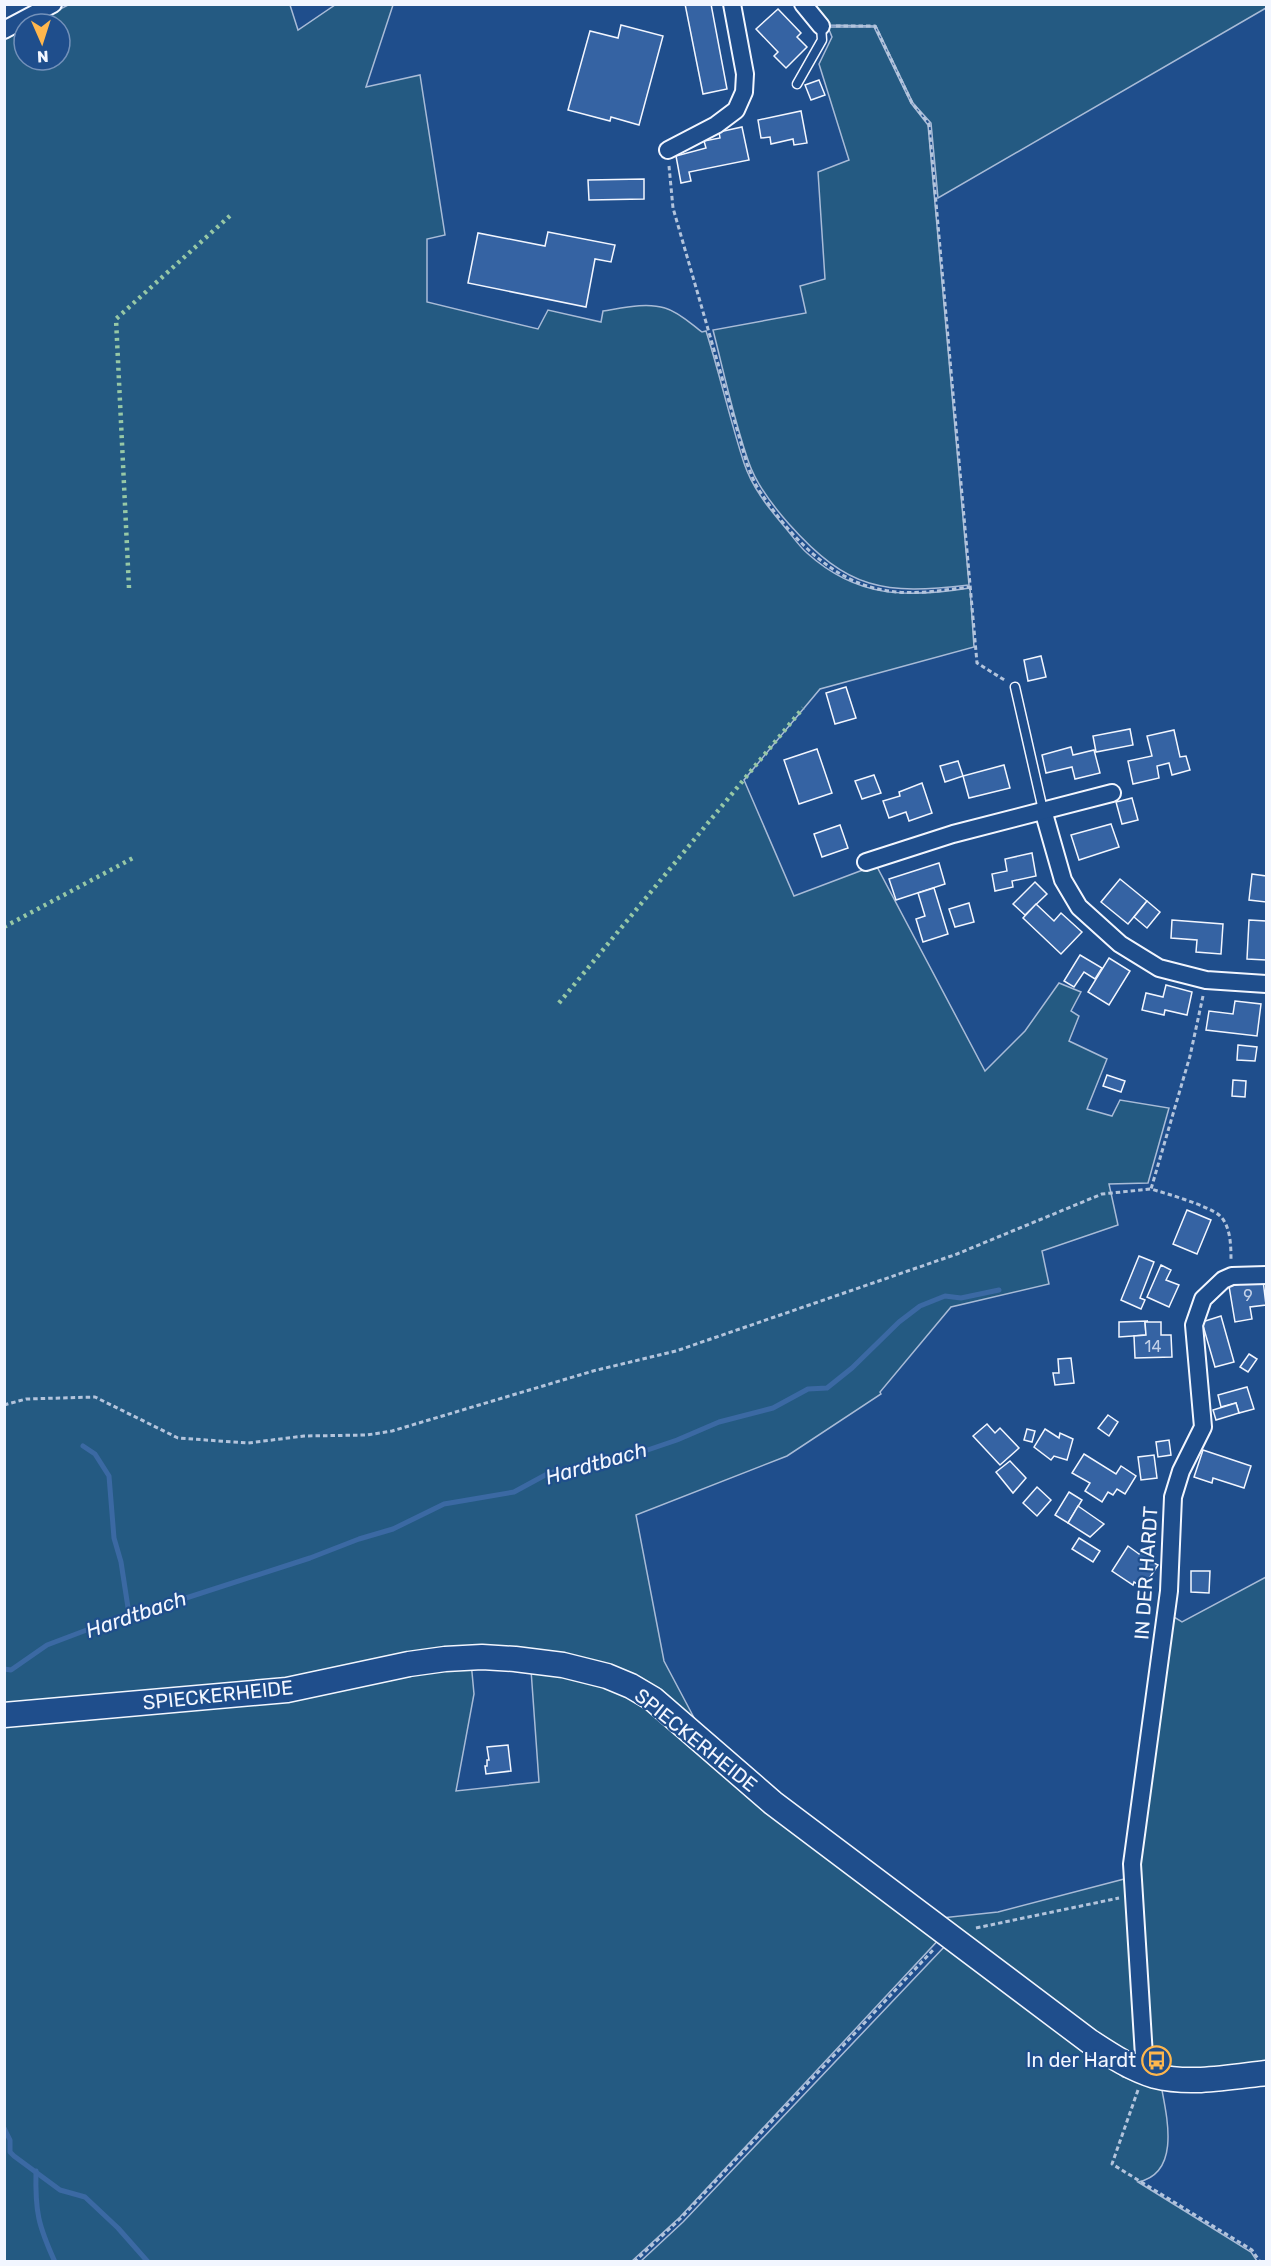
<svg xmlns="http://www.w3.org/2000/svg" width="1271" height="2266" font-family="Rubik,sans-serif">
  <rect width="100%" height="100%" fill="#1f4e8c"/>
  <!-- green -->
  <g fill="#245a82" stroke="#a8bbd7" stroke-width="1.5">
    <polygon points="1266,4 1266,8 938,198 931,123 913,103 876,26 827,25 824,16 814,5"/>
    <path d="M68 5H290L298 30 335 5H393L366 87 420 75 445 235 427 239V302L538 329 548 310 601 322 603 311C622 308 646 302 665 308 679 312 691 324 702 332L706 331C720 375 730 420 744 463 752 487 767 506 783 525 791 534 798 545 807 553 857 598 906 598 970 588L974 647 820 689 744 780 794 896 876 865 985 1071 1025 1031 1059 983 1081 992 1071 1011 1079 1016 1069 1041 1107 1059 1087 1109 1112 1116 1120 1100 1169 1108 1148 1183 1109 1184 1118 1225 1042 1251 1049 1284 951 1307 880 1392 881 1394 787 1456 636 1515 664 1661 700 1729 655 1691 470 1651 474 1694 456 1791 539 1782 531 1670 567 1676 628 1694 943 1935 680 2217 632 2261 5 2262V38L24 28V60H60V24H31Z"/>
    <path d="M828 27H874L911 103 928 125 969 585C884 595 848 590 789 524 773 506 757 486 749 463 734 421 724 373 713 330L806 313 800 286 825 279 818 172 849 160 819 64 832 37Z"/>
    <polygon points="1266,1577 1266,2064 1193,2072 1151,2068 1136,1897 1169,1614 1182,1622"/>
    <polygon points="1128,1878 1140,2063 1090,2034 941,1918 998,1912"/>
    <path d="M946 1945 1123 2077 1161 2085C1167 2117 1181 2173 1138 2182L1251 2252 1257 2261 640 2262 683 2222Z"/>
  </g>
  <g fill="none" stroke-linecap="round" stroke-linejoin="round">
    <!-- stream -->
    <g stroke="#3b69a3" stroke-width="5">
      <polyline points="83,1446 95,1454 109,1476 114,1538 121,1562 129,1614"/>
      <polyline points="4,1669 11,1670 47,1645 129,1614 186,1598 310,1558 359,1539 393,1529 444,1504 514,1492 549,1473 627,1457 677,1440 719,1422 773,1408 808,1389 827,1388 852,1368 899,1322 920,1306 945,1296 961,1298 999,1290"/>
      <polyline points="4,2128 10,2140 10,2152 14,2156 60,2190 85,2197 118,2228 148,2262"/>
      <path d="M36 2171C35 2211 38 2225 55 2262"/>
    </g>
  </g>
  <!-- building -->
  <g fill="#3563a3" stroke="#f2f6ff" stroke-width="1.5">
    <polygon points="685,4 711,4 727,89 703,94"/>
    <polygon points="778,9 801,33 797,37 807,47 786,68 774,56 778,52 756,29"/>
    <polygon points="621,25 663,36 639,125 611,117 610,121 568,110 590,31 618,38"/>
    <polygon points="819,80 825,95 811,100 805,85"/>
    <polygon points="801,111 807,143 794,145 793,139 771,144 770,137 761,138 758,120"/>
    <polygon points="742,127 749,160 689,172 691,181 681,183 676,156 706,148 704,141 720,138 719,132"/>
    <polygon points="644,179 644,199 589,200 588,180"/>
    <polygon points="548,232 615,245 611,262 595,259 586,307 468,283 478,233 545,246"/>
    <polygon points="1041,656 1046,677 1028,681 1024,660"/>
    <polygon points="846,687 856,718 835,724 826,693"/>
    <polygon points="1130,729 1133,745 1096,752 1093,736"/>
    <polygon points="1174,730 1180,757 1186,756 1190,770 1172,775 1169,763 1157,766 1159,778 1133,784 1128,761 1152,756 1147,736"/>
    <polygon points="1071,747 1073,755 1094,750 1100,773 1075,779 1072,767 1046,773 1042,755"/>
    <polygon points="817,749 832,793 799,804 784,760"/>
    <polygon points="958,761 963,776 945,782 940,766"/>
    <polygon points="1004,765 1010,788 969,798 963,776"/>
    <polygon points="874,775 881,793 862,799 855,781"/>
    <polygon points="922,783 932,813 909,821 906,812 889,818 883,801 900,796 899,792"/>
    <polygon points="1132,798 1138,820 1122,824 1116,802"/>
    <polygon points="1111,824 1119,847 1079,860 1071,835"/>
    <polygon points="840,825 848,848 822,857 814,834"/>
    <polygon points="1032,853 1036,876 1012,881 1013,887 995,891 992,874 1007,871 1005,859"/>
    <polygon points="939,863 945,884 896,900 889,879"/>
    <polygon points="1252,874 1266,876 1266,902 1249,900"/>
    <polygon points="1120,879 1147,901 1128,924 1101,902"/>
    <polygon points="1035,882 1047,894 1025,915 1013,904"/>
    <polygon points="934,888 948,934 923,942 916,919 925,916 918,893"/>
    <polygon points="1147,901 1160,912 1147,928 1134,917"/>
    <polygon points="969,903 974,922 955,927 949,909"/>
    <polygon points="1036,904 1054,921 1061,913 1082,932 1061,954 1023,918"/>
    <polygon points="1172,920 1223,924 1221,954 1196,952 1197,940 1171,938"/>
    <polygon points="1249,920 1266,921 1266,960 1247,959"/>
    <polygon points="1080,955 1102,968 1095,979 1084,972 1074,987 1064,981"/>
    <polygon points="1109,958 1130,971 1109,1005 1088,992"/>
    <polygon points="1166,985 1192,992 1187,1015 1165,1010 1164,1015 1142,1010 1146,993 1163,997"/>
    <polygon points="1235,1001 1261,1004 1257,1036 1206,1030 1209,1011 1233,1014"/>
    <polygon points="1238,1045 1257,1047 1255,1061 1237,1060"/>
    <polygon points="1107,1075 1125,1081 1121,1092 1103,1086"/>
    <polygon points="1233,1080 1246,1081 1245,1097 1232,1096"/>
    <polygon points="1187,1210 1211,1220 1197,1254 1173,1244"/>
    <polygon points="1139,1256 1154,1262 1140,1298 1145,1300 1141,1309 1121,1300"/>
    <polygon points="1161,1265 1171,1270 1166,1280 1179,1285 1169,1307 1147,1297"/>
    <polygon points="1263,1280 1266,1305 1250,1307 1252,1319 1235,1322 1229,1286"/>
    <polygon points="1221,1316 1234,1362 1215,1367 1202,1322"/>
    <polygon points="1148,1321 1145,1322 1146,1335 1119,1337 1119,1322"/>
    <polygon points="1145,1322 1161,1322 1161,1335 1171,1335 1172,1357 1135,1358 1134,1336 1146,1335"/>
    <polygon points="1249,1354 1257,1359 1248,1372 1240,1367"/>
    <polygon points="1071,1358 1074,1383 1055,1385 1053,1373 1059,1373 1058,1359"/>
    <polygon points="1247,1387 1254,1409 1239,1413 1236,1403 1221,1407 1218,1395"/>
    <polygon points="1236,1403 1239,1413 1216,1420 1213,1410"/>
    <polygon points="1108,1415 1118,1422 1109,1436 1098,1428"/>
    <polygon points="987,1424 995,1433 1000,1428 1019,1448 1000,1465 973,1436"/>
    <polygon points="1027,1429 1035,1431 1032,1442 1024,1440"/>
    <polygon points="1045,1429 1059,1438 1060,1433 1073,1439 1067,1460 1054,1456 1051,1460 1034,1447"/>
    <polygon points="1169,1440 1171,1455 1158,1457 1156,1442"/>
    <polygon points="1203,1450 1251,1466 1244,1488 1213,1478 1212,1483 1194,1477"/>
    <polygon points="1084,1454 1116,1474 1121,1466 1136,1476 1125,1494 1117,1489 1113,1495 1108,1492 1102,1502 1085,1491 1090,1483 1072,1473"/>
    <polygon points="1154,1455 1157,1478 1141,1480 1138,1457"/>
    <polygon points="1010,1461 1026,1478 1013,1493 996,1472"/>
    <polygon points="1037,1487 1051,1500 1037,1516 1023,1503"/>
    <polygon points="1069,1492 1082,1500 1068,1523 1055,1515"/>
    <polygon points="1078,1506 1104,1524 1090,1537 1068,1523"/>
    <polygon points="1079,1538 1100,1551 1093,1562 1072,1549"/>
    <polygon points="1128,1546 1139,1554 1142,1549 1155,1557 1152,1562 1158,1565 1143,1588 1134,1582 1133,1585 1112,1571"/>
    <polygon points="1191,1571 1210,1571 1209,1593 1191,1592"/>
    <polygon points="508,1745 511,1771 486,1774 485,1766 487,1766 487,1760 489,1760 487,1747"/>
  </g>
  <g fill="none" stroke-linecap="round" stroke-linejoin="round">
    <defs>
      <g id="lane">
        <polyline points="797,84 822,40 821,26"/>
        <polyline points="1015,687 1043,810"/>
      </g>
      <g id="street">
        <polyline points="803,4 821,26"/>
        <polyline points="4,30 53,4"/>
        <polyline points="668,150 716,125 736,110 744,92 745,74 732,4"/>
        <polyline points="1043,810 1063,880 1079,907 1120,944 1159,968 1206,980 1266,984"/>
        <polyline points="866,862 953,834 1112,793"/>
        <polyline points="1145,2072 1132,1864 1169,1591 1173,1497 1181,1471 1203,1427 1194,1325 1203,1299 1223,1280 1232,1276 1266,1275"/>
      </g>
      <path id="secondary" d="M4 1715 287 1690 409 1664 445 1659 482 1657 515 1659 563 1665 607 1676 631 1686 653 1699 773 1803 1089 2041C1109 2054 1131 2069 1155 2076 1190 2085 1231 2077 1266 2073"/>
    </defs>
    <!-- lane casing -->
    <use href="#lane" stroke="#f2f6ff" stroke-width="11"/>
    <!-- street casing -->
    <use href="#street" stroke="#f2f6ff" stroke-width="20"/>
    <!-- secondary casing -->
    <use href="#secondary" stroke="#f2f6ff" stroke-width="27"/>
    <!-- path -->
    <g stroke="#b3c4dc" stroke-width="3" stroke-dasharray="4.5 3" stroke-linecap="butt">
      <polyline points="836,26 875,26 912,103 929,124 977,663 1006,681"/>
      <path d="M669 166 673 208 747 464C751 474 755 485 761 493 789 535 831 581 883 590 912 596 942 590 970 587"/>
      <path d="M1203 996 1190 1056 1151 1189C1168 1194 1206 1205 1219 1215 1231 1225 1231 1247 1231 1261"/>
      <polyline points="4,1405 26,1399 95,1397 178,1438 248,1443 304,1436 367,1435 392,1431 593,1371 676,1351 957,1254 1102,1194 1151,1189"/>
      <polyline points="976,1928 1119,1898"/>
      <polyline points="1138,2090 1112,2164 1252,2250 1260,2262"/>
      <polyline points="634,2262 681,2218 934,1949"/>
    </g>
    <!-- lane -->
    <use href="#lane" stroke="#1f4e8c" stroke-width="8"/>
    <!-- street -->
    <use href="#street" stroke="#1f4e8c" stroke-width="16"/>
    <!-- secondary -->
    <use href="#secondary" stroke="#1f4e8c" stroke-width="24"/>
    <!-- hedge -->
    <g stroke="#97c8a6" stroke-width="4.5" stroke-dasharray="3 4.5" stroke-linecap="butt">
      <polyline points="129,588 116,319 233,213"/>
      <polyline points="4,927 133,858"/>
      <polyline points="559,1003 803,708"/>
    </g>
  </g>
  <!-- icons -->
  <defs>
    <symbol id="bus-ring" viewBox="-11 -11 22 22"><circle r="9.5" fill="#1f4e8c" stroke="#ffb74d" stroke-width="1.5"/><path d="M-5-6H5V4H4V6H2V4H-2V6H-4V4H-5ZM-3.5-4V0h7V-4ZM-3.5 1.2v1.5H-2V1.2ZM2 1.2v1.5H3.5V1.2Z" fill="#ffb74d"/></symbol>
  </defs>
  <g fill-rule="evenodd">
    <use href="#bus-ring" x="1140" y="2044" width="33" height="33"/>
  </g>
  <g text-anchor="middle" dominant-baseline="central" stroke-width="4.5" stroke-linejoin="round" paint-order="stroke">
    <!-- number labels -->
    <g font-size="16" fill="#c3d1e8">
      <text x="1248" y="1295">9</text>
      <text x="1153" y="1346">14</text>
    </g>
    <!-- street labels -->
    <g font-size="20" fill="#f2f6ff" stroke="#1f4e8c">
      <text transform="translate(1146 1573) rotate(-86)">IN DER HARDT</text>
      <text transform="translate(218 1695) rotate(-6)">SPIECKERHEIDE</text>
      <text transform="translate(696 1740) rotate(39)">SPIECKERHEIDE</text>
    </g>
    <!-- poi labels -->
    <g font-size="20" fill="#f2f6ff" stroke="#1f4e8c" text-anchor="end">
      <text x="1136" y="2060">In der Hardt</text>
    </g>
    <!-- water labels -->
    <g font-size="21" font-style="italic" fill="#f2f6ff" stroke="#1f4e8c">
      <text transform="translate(596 1463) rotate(-16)">Hardtbach</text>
      <text transform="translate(136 1614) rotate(-19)">Hardtbach</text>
    </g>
  </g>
  <!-- border -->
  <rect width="1271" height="2266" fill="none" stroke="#f2f6ff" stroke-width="12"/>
  <!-- north arrow -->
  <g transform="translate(42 42) rotate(177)"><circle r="28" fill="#1f4e8c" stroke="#7391ba" stroke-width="1.5"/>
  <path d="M0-4.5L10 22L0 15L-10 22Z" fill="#ffb74d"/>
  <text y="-9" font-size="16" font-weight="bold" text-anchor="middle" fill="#f2f6ff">N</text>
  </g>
</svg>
